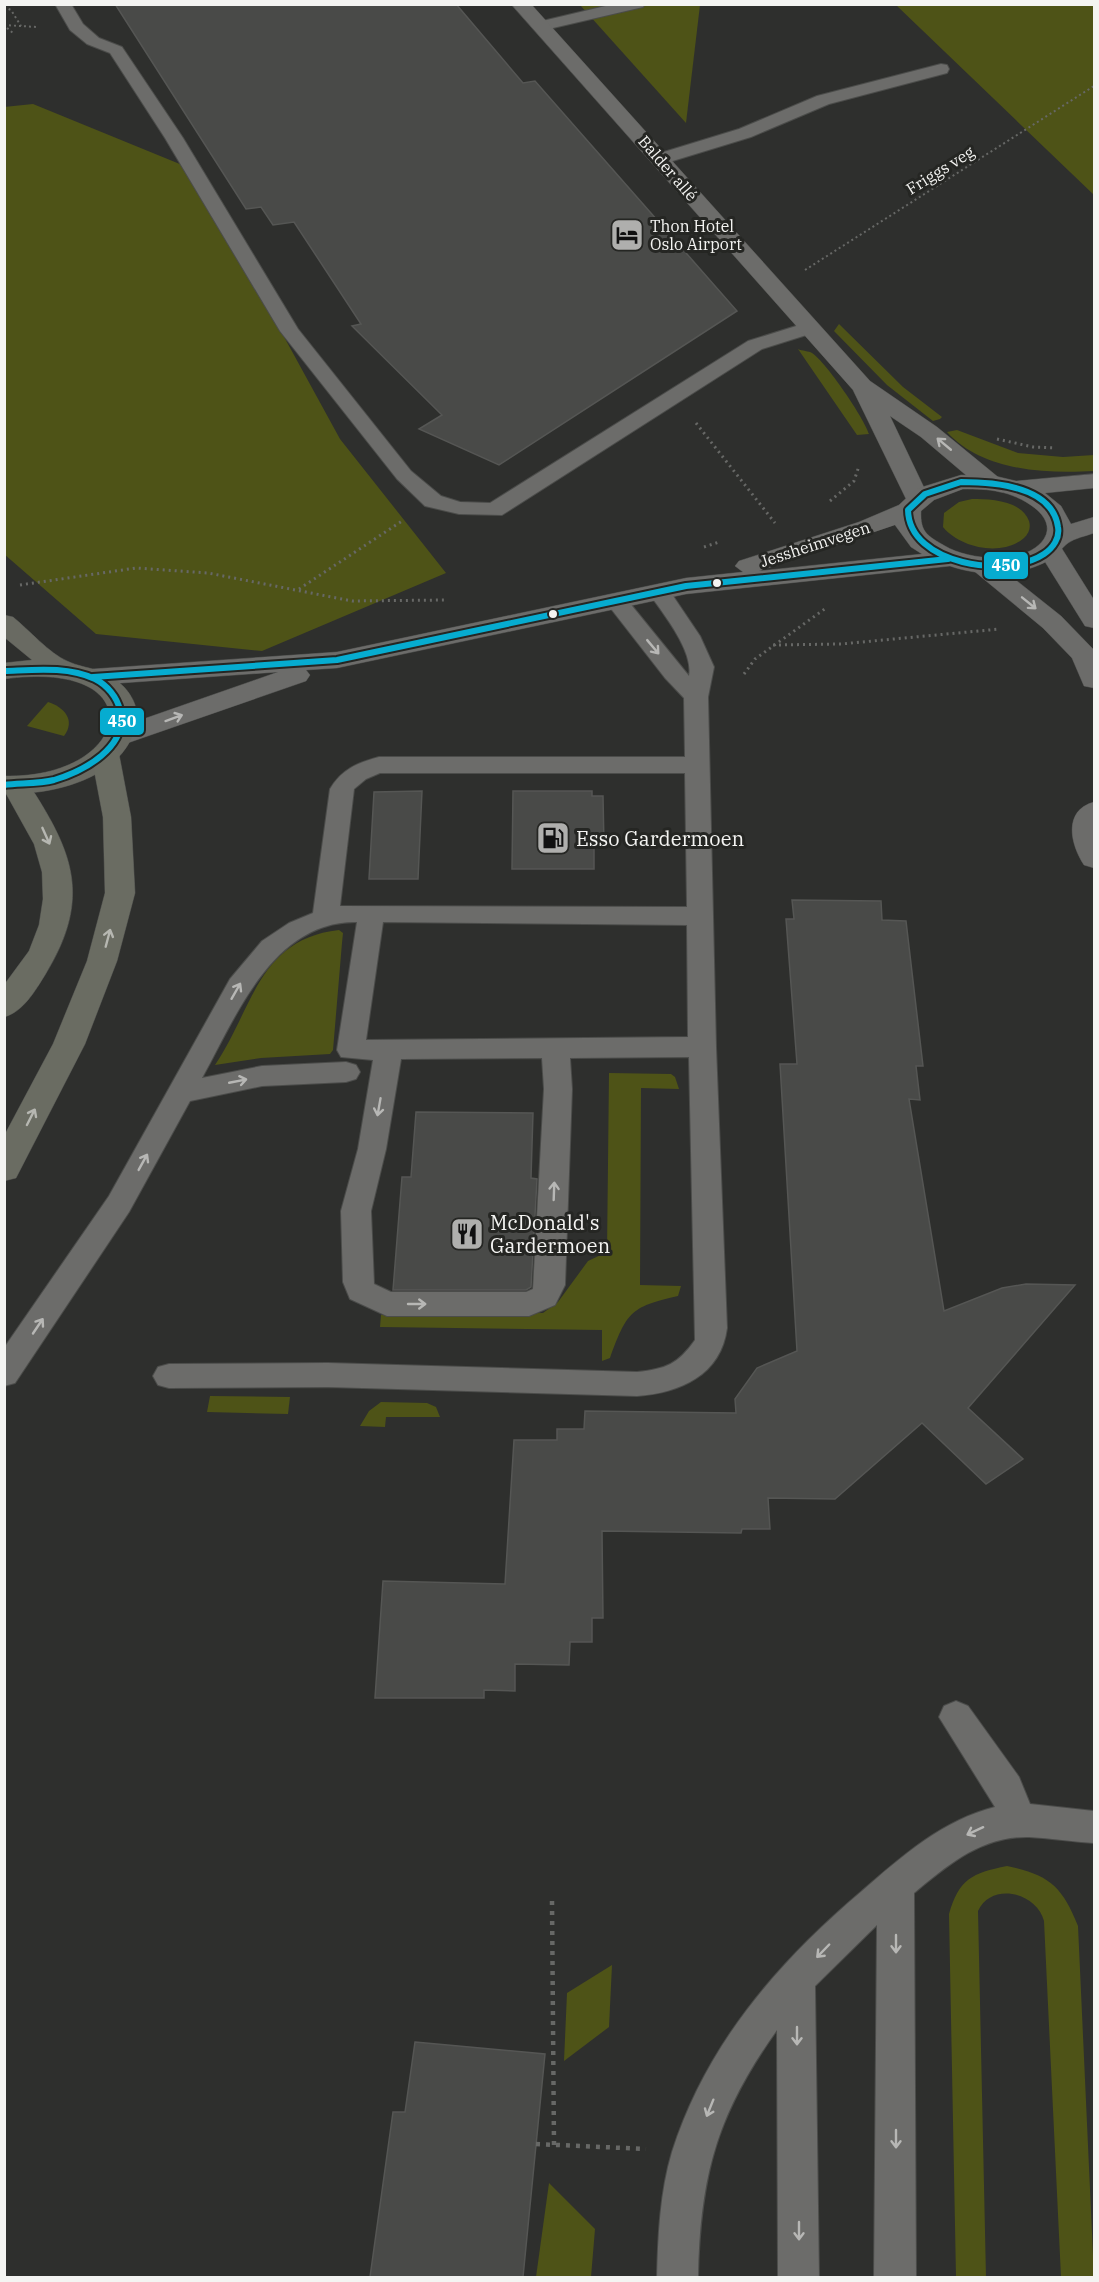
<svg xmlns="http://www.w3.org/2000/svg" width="1099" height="2282" font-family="'IBM Plex Serif',serif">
  <rect width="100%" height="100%" fill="#2e2f2d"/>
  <!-- green -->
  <g fill="#4e5317">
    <polygon points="580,5 700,5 686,123"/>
    <polygon points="896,5 1094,5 1094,196 1094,195"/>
    <polygon points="33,104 192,169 340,439 446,573 262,651 96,634 4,554 4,107"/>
    <polygon points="839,324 903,387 942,417 940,419 933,421 887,385 834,331"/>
    <path d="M798 349C802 351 809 351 812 353 826 362 864 418 869 434L857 435Z"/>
    <path d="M957 430 1018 453 1063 457 1094 455V471C1046 474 982 471 947 432Z"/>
    <path d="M972 499C990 499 1021 500 1029 521 1031 528 1029 533 1024 538 1002 557 960 548 943 527L944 513 959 502Z"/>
    <path d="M48 702C64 707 76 720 64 736L27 726Z"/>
    <path d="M339 930 343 933 342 943 333 1050 330 1054 261 1058 215 1065C253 1009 258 939 339 930Z"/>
    <path d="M609 1073 671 1074 675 1077 679 1089 641 1088 640 1285 681 1286 678 1296C629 1307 627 1313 610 1358L602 1361V1330L380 1327 381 1315 543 1313 558 1302 588 1261 607 1252Z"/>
    <polygon points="210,1396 290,1397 288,1414 207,1412"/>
    <polygon points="381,1402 427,1403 436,1407 440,1417 386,1417 385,1427 360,1426 369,1411"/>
    <path d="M1007 1866C1049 1875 1062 1886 1078 1926L1094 2277H1061L1044 1921C1037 1893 992 1881 978 1911L986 2277H956L949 1914C959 1879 972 1873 1007 1866Z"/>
    <polygon points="612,1965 609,2027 564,2061 567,1993"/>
    <polygon points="549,2183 595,2229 591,2277 536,2277"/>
  </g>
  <!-- building -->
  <g fill="#494a48" stroke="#555654" stroke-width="1.5">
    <polygon points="115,4 456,4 523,83 535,81 737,311 499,465 419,429 442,415 352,326 361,324 294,222 273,225 261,207 246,209"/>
    <polygon points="422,791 418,879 369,879 374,792"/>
    <polygon points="513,791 592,791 592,796 603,796 604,845 594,845 594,869 512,869"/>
    <polygon points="792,900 881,901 882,920 906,921 923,1066 916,1066 920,1100 909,1099 944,1311 1002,1288 1026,1284 1075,1285 968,1408 1023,1459 986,1484 922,1423 835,1499 768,1498 770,1529 742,1529 741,1533 602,1531 603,1618 592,1618 592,1642 570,1642 569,1665 515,1664 515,1691 484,1690 484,1698 375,1698 383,1581 505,1584 514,1440 557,1440 557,1429 584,1429 585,1411 736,1413 735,1399 757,1368 797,1351 780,1064 797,1064 786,919 794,919"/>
    <polygon points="416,1112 533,1113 531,1178 537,1179 531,1287 526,1290 393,1290 402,1177 411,1177"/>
    <polygon points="415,2042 545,2054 523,2277 370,2277 393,2112 405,2112"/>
  </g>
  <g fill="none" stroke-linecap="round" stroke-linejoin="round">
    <defs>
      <g id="service">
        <polygon points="55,4 71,4 83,24 99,38 122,47 183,138 298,329 411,471 441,496 460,502 490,503 748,341 809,322 819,328 816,332 762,349 502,515 459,514 425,506 397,479 280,331 165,138 110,53 87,44 70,30"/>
        <polygon points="614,4 645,4 643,7 540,31 532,26 534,23"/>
        <polygon points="941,64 947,65 949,69 947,73 829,104 751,137 666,163 654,163 651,159 654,155 739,129 817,96"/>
        <path d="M659 585 667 587 700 636 714 667 708 697 716 1047 727 1328C721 1375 680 1393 637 1396L328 1387 169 1388 158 1385 153 1376 158 1367 169 1364 328 1363 637 1372C666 1369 678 1364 695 1340L689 1057 570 1058 572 1089 565 1285 555 1305 529 1316H387L350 1299 343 1282 341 1211 358 1149 373 1060 341 1057 337 1050 357 922C272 921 236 1017 202 1078L262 1066 346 1062 356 1065 360 1072 356 1079 346 1082 262 1086 190 1101 129 1212 15 1383 4 1386V1348L109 1196 230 979 262 941 289 923 313 913 330 789C342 769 357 763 379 757H685L684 698 665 678 605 601 608 596H624L689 676C694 651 662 612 648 592L651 587ZM380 773H685L687 907 340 906 354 789 366 779ZM383 922 687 925 688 1037 366 1040ZM542 1058 544 1089 533 1289 526 1292H391L374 1284 371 1211 386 1149 401 1059Z"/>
        <path d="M956 1701 968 1706 1019 1777 1030 1804 1094 1811V1843C1073 1842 1051 1838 1029 1837 982 1836 949 1864 914 1893L916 2278H874L877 1925 815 1986 819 2278H778L777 2030C717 2114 700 2175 698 2278H657C658 2236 660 2192 672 2152 706 2045 778 1962 862 1891 902 1856 943 1820 995 1807L939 1717 944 1706Z"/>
      </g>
      <polygon id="minor" points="511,4 531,4 870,381 937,427 998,477 1001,482 998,487 989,489 980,487 921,437 890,416 929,498 926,503 917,505 908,503 853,390"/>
      <g id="tertiary">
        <polygon points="1050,541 1059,544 1094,600 1094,628 1085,626 1037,549 1041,544"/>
        <polygon points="983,558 992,561 1061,616 1093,649 1094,688 1084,686 1072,658 1043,628 974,571 970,566 974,561"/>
        <path d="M1094 802V868L1084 865C1070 844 1063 810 1094 802Z"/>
      </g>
      <path id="secondary" d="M1094 474V488L1045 493 1061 506 1071 524 1094 517V533C1086 536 1075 538 1068 543 1062 547 1058 555 1051 559 1021 577 982 577 950 566L686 594 337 668 306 670 310 675 306 681 119 746 109 743 105 737 109 731 278 672 93 685 83 683 79 677 83 671 93 669 337 652 686 578 743 572 735 566 739 561 859 522 899 505 916 489 961 475 995 476 1016 481ZM963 489C976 489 988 489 1000 492 1018 495 1059 515 1044 539 1026 566 968 560 945 546 928 536 920 533 921 511L934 500ZM895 525 911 547 922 554 759 571Z"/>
      <path id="trunk" d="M4 615 13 617C28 629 50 654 67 661 89 671 103 666 124 687 135 699 140 713 135 729 120 780 51 795 4 794V776C133 779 156 658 4 679V663L32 660 4 637Z"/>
      <g id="motorway">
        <polygon points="105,745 115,748 119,754 131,817 135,893 117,961 85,1044 16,1178 4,1181 4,1136 53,1044 87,961 105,893 103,817 91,754 95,748"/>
        <path d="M16 777 26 780C73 851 93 897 45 975 35 991 23 1012 4 1017V985L29 951 39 925 43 899 42 872 34 844 4 790 6 780Z"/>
      </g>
    </defs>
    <!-- service casing -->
    <use href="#service" stroke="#4b4c4a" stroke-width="2"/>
    <!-- minor casing -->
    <use href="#minor" stroke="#4b4c4a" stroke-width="1"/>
    <!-- tertiary casing -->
    <use href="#tertiary" stroke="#4b4c4a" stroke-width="1"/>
    <!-- secondary casing -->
    <use href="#secondary" stroke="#4b4c4a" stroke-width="1"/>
    <!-- trunk casing -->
    <use href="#trunk" stroke="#4b4c4a" stroke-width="1"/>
    <!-- motorway casing -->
    <use href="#motorway" stroke="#4b4c4a" stroke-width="1"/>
    <!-- path-far2 -->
    <g stroke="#676866" stroke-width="2" stroke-dasharray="2 3" stroke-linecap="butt">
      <polyline points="4,7 11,10 21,26"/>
      <polyline points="4,25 36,27"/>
      <polyline points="7,28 13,33"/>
      <polyline points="805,270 1094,86"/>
    </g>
    <!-- path-far1 -->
    <g stroke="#676866" stroke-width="3" stroke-dasharray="2 4" stroke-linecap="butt">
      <polyline points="696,423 775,523"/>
      <polyline points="997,439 1033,447 1055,448"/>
      <polyline points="830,501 854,481 859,466"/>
      <polyline points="704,547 719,542"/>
      <polyline points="20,585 136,568 208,573 352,601 444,600"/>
      <polyline points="299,589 402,521"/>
      <polyline points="773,645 841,644 1000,629"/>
      <polyline points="744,674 755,659 826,608"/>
    </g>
    <!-- path -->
    <g stroke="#676866" stroke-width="4.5" stroke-dasharray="4 6" stroke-linecap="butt">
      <polyline points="552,1901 554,2146"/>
      <polyline points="536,2144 646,2149"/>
    </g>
    <!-- service -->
    <use href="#service" fill="#6c6c6a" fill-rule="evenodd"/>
    <!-- minor -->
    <use href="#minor" fill="#6c6c6a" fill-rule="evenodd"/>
    <!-- tertiary -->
    <use href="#tertiary" fill="#6c6c6a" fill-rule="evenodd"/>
    <!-- secondary -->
    <use href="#secondary" fill="#6c6c6a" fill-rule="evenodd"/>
    <!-- trunk -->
    <use href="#trunk" fill="#696a62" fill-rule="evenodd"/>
    <!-- motorway -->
    <use href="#motorway" fill="#6a6c62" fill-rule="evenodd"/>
    <defs>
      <g id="bus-1">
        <path d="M961 482C992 482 1052 485 1058 527 1060 538 1053 548 1044 554 1007 579 909 565 908 510L925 494Z"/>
        <path d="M4 671C34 670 67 666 95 679 107 685 117 697 120 710 129 747 84 771 54 780 39 784 20 783 4 785"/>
        <polyline points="93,677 337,660 686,586 948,559"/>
      </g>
    </defs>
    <!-- bus-1 casing -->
    <use href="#bus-1" stroke="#252623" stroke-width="10"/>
    <!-- bus-1 -->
    <use href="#bus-1" stroke="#06acd0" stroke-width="6"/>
  </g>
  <!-- one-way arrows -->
  <defs><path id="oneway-shaft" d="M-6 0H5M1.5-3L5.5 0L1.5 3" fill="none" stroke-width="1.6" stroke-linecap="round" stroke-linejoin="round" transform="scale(1.5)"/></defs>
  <g stroke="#b7b7b5">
    <use href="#oneway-shaft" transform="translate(944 444) rotate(-140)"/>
    <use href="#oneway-shaft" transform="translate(1029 603) rotate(39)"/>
    <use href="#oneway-shaft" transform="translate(653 647) rotate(50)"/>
    <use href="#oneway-shaft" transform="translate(174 718) rotate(-20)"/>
    <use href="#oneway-shaft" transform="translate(236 991) rotate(-60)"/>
    <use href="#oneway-shaft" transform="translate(238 1081) rotate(-11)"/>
    <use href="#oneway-shaft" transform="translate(379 1107) rotate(100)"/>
    <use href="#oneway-shaft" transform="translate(143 1162) rotate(-61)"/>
    <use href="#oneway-shaft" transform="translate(554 1191) rotate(-88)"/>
    <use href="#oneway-shaft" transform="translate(417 1304)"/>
    <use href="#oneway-shaft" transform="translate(38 1326) rotate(-56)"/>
    <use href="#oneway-shaft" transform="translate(975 1831) rotate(155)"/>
    <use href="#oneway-shaft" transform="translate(896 1944) rotate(90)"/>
    <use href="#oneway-shaft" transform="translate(823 1951) rotate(134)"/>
    <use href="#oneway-shaft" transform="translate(797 2036) rotate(90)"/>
    <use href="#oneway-shaft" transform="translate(710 2108) rotate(112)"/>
    <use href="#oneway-shaft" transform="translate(896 2139) rotate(90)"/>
    <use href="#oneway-shaft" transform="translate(799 2231) rotate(90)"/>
  </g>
  <g stroke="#b6b7b1">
    <use href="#oneway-shaft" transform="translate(46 836) rotate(66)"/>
    <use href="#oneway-shaft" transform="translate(108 938) rotate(-75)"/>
    <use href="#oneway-shaft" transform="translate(31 1117) rotate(-63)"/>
  </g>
  <!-- icons -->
  <defs>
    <symbol id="hotel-square" viewBox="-11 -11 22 22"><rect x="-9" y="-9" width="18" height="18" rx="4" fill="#afafad" stroke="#252623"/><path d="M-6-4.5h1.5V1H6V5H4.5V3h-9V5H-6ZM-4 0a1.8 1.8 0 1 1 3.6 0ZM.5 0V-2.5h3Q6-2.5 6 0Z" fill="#111"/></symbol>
    <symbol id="fuel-square" viewBox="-11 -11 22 22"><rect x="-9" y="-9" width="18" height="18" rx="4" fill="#afafad" stroke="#252623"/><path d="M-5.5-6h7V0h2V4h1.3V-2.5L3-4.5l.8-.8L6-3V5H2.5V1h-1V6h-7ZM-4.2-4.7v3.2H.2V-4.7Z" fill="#111"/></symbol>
    <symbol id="restaurant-square" viewBox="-11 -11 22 22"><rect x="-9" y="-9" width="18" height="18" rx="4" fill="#afafad" stroke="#252623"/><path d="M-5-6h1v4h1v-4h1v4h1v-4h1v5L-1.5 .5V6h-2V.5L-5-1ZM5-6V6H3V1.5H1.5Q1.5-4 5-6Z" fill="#111"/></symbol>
  </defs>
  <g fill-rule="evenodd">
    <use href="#hotel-square" x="608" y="216" width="38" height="38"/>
    <use href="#fuel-square" x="534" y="819" width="38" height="38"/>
    <use href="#restaurant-square" x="448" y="1215" width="38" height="38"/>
  </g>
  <!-- markers -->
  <g fill="#f4f4f2" stroke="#252623" stroke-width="2">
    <circle cx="717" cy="583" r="5"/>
    <circle cx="553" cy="614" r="5"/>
  </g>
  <g text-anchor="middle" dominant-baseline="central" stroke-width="6" stroke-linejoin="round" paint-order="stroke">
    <!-- far-street labels -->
    <g font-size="16" fill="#f4f4f2" stroke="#252623">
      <text transform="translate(668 168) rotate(49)">Balder allé</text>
      <text transform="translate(940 170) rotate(-32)">Friggs veg</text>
      <text transform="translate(815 544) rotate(-18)">Jessheimvegen</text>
    </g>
    <!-- far-poi labels -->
    <g font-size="16" fill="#f4f4f2" stroke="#252623" text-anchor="start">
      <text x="650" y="226">Thon Hotel<tspan x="650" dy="18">Oslo Airport</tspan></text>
    </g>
    <!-- poi labels -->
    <g font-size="20" fill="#f4f4f2" stroke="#252623" text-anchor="start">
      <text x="576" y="838">Esso Gardermoen</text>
      <text x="490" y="1222">McDonald's<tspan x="490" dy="23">Gardermoen</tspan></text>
    </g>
  </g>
  <g stroke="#252623" stroke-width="2">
    <rect x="983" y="551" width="46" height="29" rx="6" fill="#06acd0"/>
    <rect x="99" y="707" width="46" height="29" rx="6" fill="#06acd0"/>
  </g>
  <g font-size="16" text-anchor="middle" font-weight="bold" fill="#fff">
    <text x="1006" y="571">450</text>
    <text x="122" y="727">450</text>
  </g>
  <!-- border -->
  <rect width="1099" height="2282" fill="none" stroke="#f4f4f2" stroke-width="12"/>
</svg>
